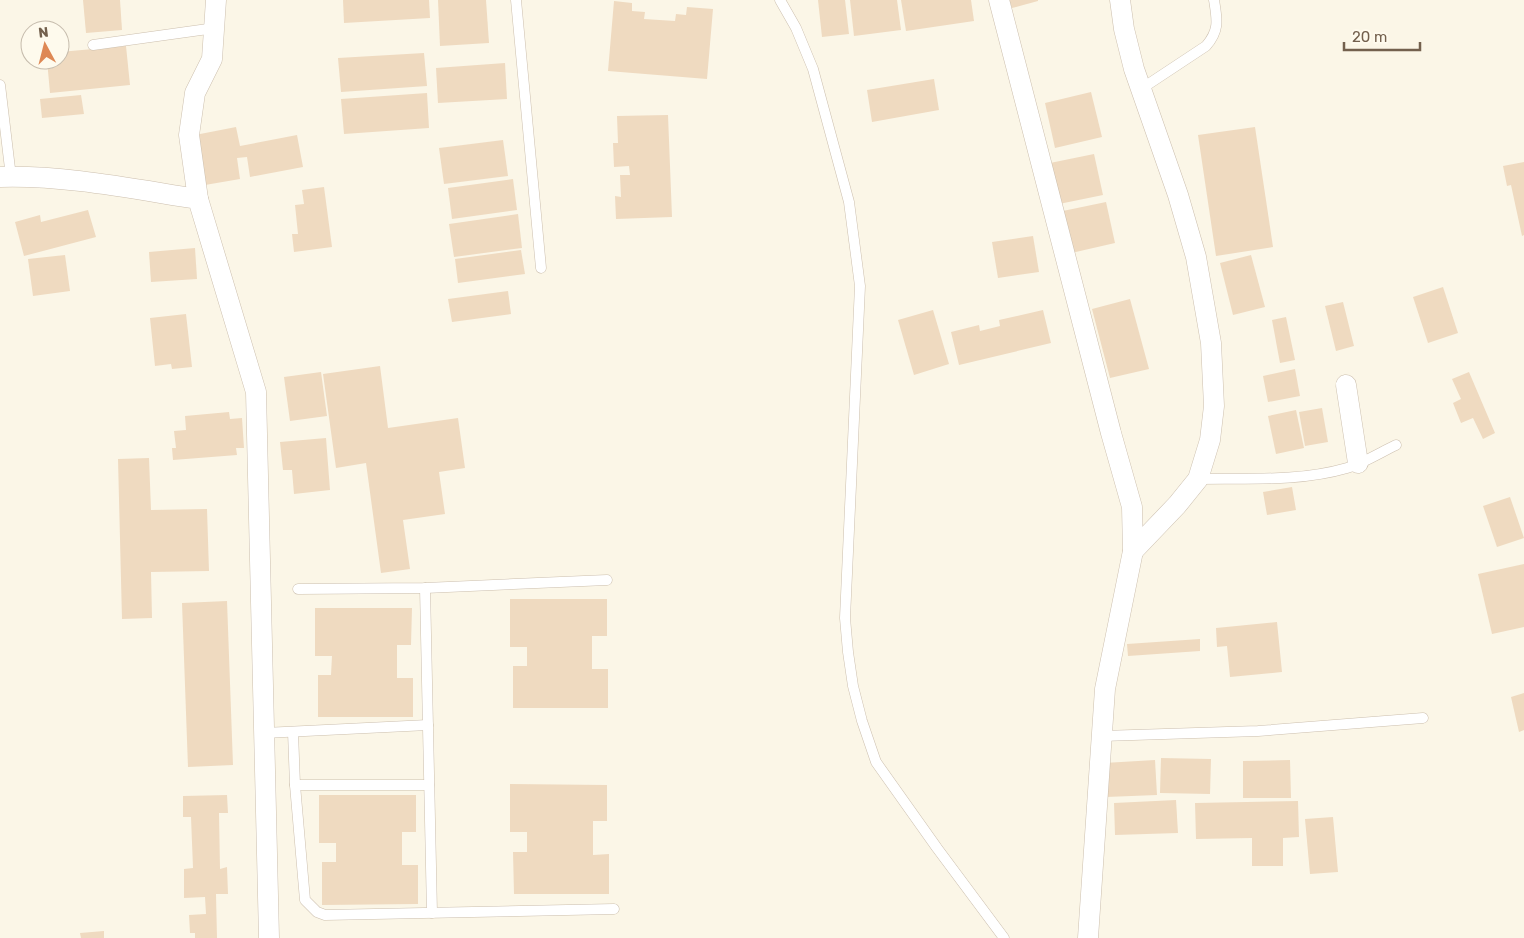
<svg xmlns="http://www.w3.org/2000/svg" width="1524" height="938" font-family="Rubik,sans-serif">
  <rect width="100%" height="100%" fill="#fbf6e7"/>
  <!-- building -->
  <g fill="#efdac0">
    <polygon points="83,0 120,0 122,30 86,33"/>
    <polygon points="343,0 429,0 430,18 344,23"/>
    <polygon points="438,0 486,0 489,43 440,46"/>
    <polygon points="818,0 845,0 849,34 822,37"/>
    <polygon points="850,0 897,0 901,30 854,36"/>
    <polygon points="901,0 971,0 974,21 906,31"/>
    <polygon points="1009,0 1038,0 1038,1 1012,8"/>
    <polygon points="614,1 632,3 632,11 645,12 644,19 675,21 676,14 686,15 687,7 713,9 707,79 608,71"/>
    <polygon points="126,46 130,85 50,93 47,60 60,60 60,52"/>
    <polygon points="424,53 427,86 341,92 338,58"/>
    <polygon points="505,63 507,99 438,103 436,68"/>
    <polygon points="934,79 939,110 872,122 867,90"/>
    <polygon points="1091,92 1102,137 1055,148 1045,103"/>
    <polygon points="427,93 429,128 344,134 341,99"/>
    <polygon points="81,95 84,114 42,118 40,99"/>
    <polygon points="668,115 672,217 616,219 615,196 621,197 620,175 630,175 629,166 614,167 613,143 618,143 617,116"/>
    <polygon points="236,127 240,146 297,135 303,167 250,177 247,157 237,158 240,179 205,185 195,135"/>
    <polygon points="1255,127 1273,247 1216,256 1198,135"/>
    <polygon points="503,140 508,176 444,184 439,148"/>
    <polygon points="1094,154 1103,195 1059,204 1050,163"/>
    <polygon points="1524,162 1524,235 1522,236 1511,185 1507,186 1503,166"/>
    <polygon points="513,179 517,210 452,219 448,188"/>
    <polygon points="324,187 332,247 294,252 292,234 298,234 295,205 304,204 302,190"/>
    <polygon points="1106,202 1115,243 1067,254 1058,212"/>
    <polygon points="88,210 96,237 24,256 15,222 40,215 41,222"/>
    <polygon points="518,214 522,248 454,257 449,224"/>
    <polygon points="1033,236 1039,272 998,278 992,242"/>
    <polygon points="195,248 197,279 151,282 149,252"/>
    <polygon points="521,250 525,274 458,283 455,259"/>
    <polygon points="65,255 70,291 33,296 28,259"/>
    <polygon points="1251,255 1265,307 1233,315 1220,263"/>
    <polygon points="1443,287 1458,333 1428,343 1413,297"/>
    <polygon points="508,291 511,314 452,322 448,299"/>
    <polygon points="1130,299 1149,369 1110,378 1092,309"/>
    <polygon points="1343,302 1354,346 1336,351 1325,306"/>
    <polygon points="933,310 949,364 914,375 898,320"/>
    <polygon points="1043,310 1051,343 959,365 951,332 979,325 980,331 1000,326 999,320"/>
    <polygon points="186,314 192,367 172,369 171,364 155,366 150,318"/>
    <polygon points="1286,317 1295,360 1280,363 1272,320"/>
    <polygon points="380,366 388,428 458,418 465,468 439,472 445,514 403,520 410,569 381,573 366,463 336,468 323,374"/>
    <polygon points="1295,369 1300,396 1268,402 1263,376"/>
    <polygon points="321,372 327,416 290,421 284,377"/>
    <polygon points="1469,372 1495,433 1483,439 1473,418 1461,423 1453,403 1461,399 1452,379"/>
    <polygon points="1322,408 1328,442 1305,446 1299,412"/>
    <polygon points="1296,410 1304,448 1276,454 1268,416"/>
    <polygon points="229,412 230,419 242,418 244,448 236,448 237,455 173,460 172,448 176,448 174,431 186,430 185,416"/>
    <polygon points="326,438 330,490 294,494 292,470 283,470 280,442"/>
    <polygon points="149,458 151,510 207,509 209,571 151,572 152,618 122,619 118,459"/>
    <polygon points="1292,487 1296,510 1267,515 1263,492"/>
    <polygon points="1510,497 1524,538 1497,547 1483,506"/>
    <polygon points="1524,564 1524,627 1492,634 1478,574"/>
    <polygon points="510,599 607,599 607,636 592,636 592,669 608,669 608,708 513,708 513,666 527,666 527,647 510,647"/>
    <polygon points="227,601 233,765 188,767 182,603"/>
    <polygon points="315,608 412,608 411,645 397,645 397,678 413,678 413,717 318,717 318,675 331,675 332,656 315,656"/>
    <polygon points="1277,622 1282,672 1230,677 1227,646 1217,647 1216,628"/>
    <polygon points="1200,639 1200,651 1128,656 1127,644"/>
    <polygon points="1524,693 1524,730 1519,732 1511,697"/>
    <polygon points="1161,758 1211,759 1210,794 1160,793"/>
    <polygon points="1155,760 1157,795 1106,797 1104,763"/>
    <polygon points="1290,760 1291,798 1243,798 1243,761"/>
    <polygon points="510,784 607,785 607,821 593,821 593,855 609,854 609,894 514,894 513,852 527,852 527,832 510,832"/>
    <polygon points="227,795 228,813 219,813 220,869 227,867 228,894 216,894 217,938 195,938 195,933 190,933 189,915 206,914 205,897 184,898 184,869 193,868 191,817 183,817 183,796"/>
    <polygon points="319,795 416,795 416,832 402,832 402,865 418,865 418,904 322,905 322,862 336,862 336,843 319,843"/>
    <polygon points="1176,800 1178,833 1115,835 1114,803"/>
    <polygon points="1298,801 1299,837 1283,838 1283,866 1252,866 1252,838 1196,839 1195,803"/>
    <polygon points="1333,817 1338,872 1310,874 1305,819"/>
    <polygon points="104,931 104,938 81,938 80,933"/>
  </g>
  <g fill="none" stroke-linecap="round" stroke-linejoin="round">
    <defs>
      <g id="service">
        <polyline points="516,0 541,268"/>
        <polyline points="780,0 796,28 813,69 849,202 860,286 845,618 848,652 853,686 862,721 876,762 937,848 1004,938"/>
        <polyline points="93,45 215,28"/>
        <polyline points="0,85 11,177"/>
        <path d="M1141 89 1206 46C1220 30 1217 19 1214 0"/>
        <path d="M1198 479C1247 478 1299 482 1347 468 1364 463 1381 452 1396 445"/>
        <polyline points="425,588 432,913"/>
        <polyline points="298,589 425,588 607,580"/>
        <polyline points="293,732 295,785 305,900 317,912 325,915 614,909"/>
        <polyline points="264,733 428,725"/>
        <polyline points="1102,736 1258,731 1423,718"/>
        <polyline points="295,785 429,785"/>
      </g>
      <g id="minor">
        <polyline points="999,0 1111,433 1132,507 1133,551 1105,689 1088,938"/>
        <polyline points="1120,0 1124,29 1134,69 1178,195 1196,257 1211,343 1214,406 1210,440 1198,479 1177,505 1133,551"/>
        <path d="M0 177C66 175 133 189 198 199L256 392 269 938"/>
        <polyline points="198,199 189,135 195,93 212,59 216,0"/>
        <polyline points="1346,385 1358,463"/>
      </g>
    </defs>
    <!-- service casing -->
    <use href="#service" stroke="#ccbfae" stroke-width="11"/>
    <!-- minor casing -->
    <use href="#minor" stroke="#ccbfae" stroke-width="21"/>
    <!-- service -->
    <use href="#service" stroke="#fff" stroke-width="10"/>
    <!-- minor -->
    <use href="#minor" stroke="#fff" stroke-width="20"/>
  </g>
  <!-- north arrow -->
  <g transform="translate(45 45) rotate(353)"><circle r="24" fill="#fefaed" stroke="#c6bcad"/>
  <path d="M0-4L9 19L0 12L-9 19Z" fill="#de8854"/>
  <text y="-8" font-size="14" font-weight="bold" text-anchor="middle" fill="#73604d">N</text>
  </g>
  <!-- scale -->
  <path d="M1344 42v8h76v-8" fill="none" stroke="#73604d" stroke-width="2.5"/>
  <text x="1352" y="42" font-size="15" fill="#73604d" stroke="#fefaed" stroke-width="4" paint-order="stroke">20 m</text>
</svg>
